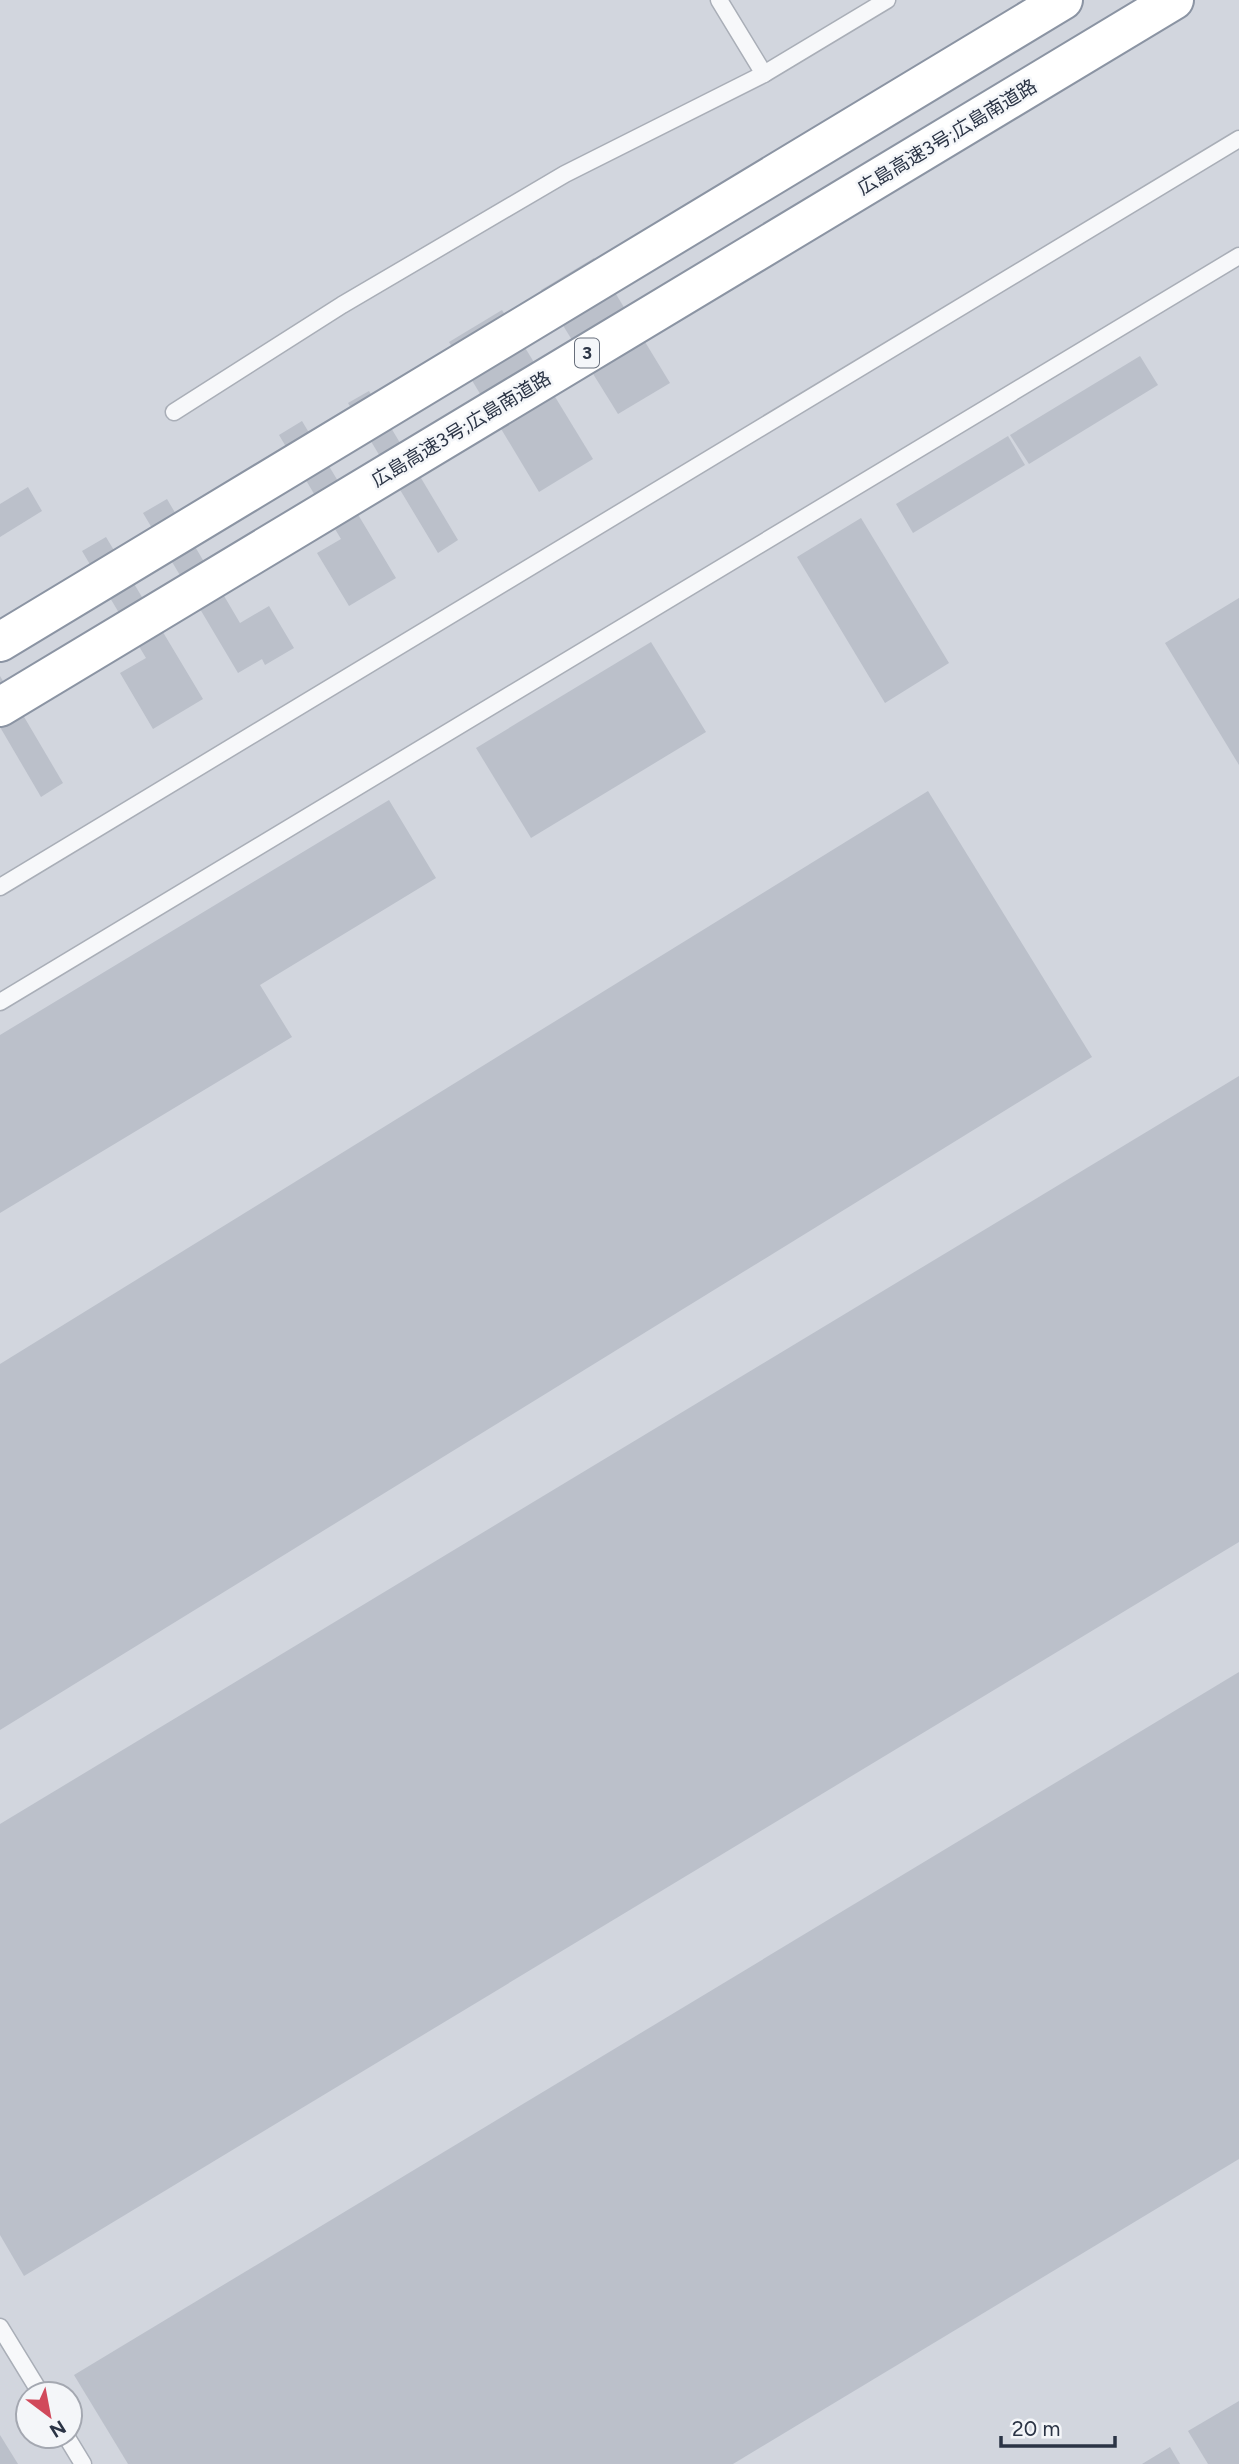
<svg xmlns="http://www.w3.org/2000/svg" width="1239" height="2464" font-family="Figtree,'Noto Sans JP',sans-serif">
  <rect width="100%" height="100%" fill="#e4e7ec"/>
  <!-- built -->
  <path fill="#d2d6de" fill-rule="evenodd" d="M0 0H1239V2464H0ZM28 2394H70V2436H28Z"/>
  <!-- building -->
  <g fill="#bbc0ca">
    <polygon points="594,258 670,383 618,414 541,290"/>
    <polygon points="502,310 593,459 539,492 449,342"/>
    <polygon points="1140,356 1158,385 1029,464 1010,435"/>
    <polygon points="369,391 458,540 438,553 348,403"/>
    <polygon points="302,421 396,578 349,606 317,553 341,539 279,435"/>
    <polygon points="1008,436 1025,465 913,533 896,504"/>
    <polygon points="28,487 42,511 0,537 0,504"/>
    <polygon points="167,499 240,623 269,606 294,648 265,665 262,659 238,673 143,513"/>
    <polygon points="861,518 949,663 885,703 797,557"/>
    <polygon points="106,537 203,699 153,729 120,673 146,658 82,551"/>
    <polygon points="1239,598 1239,765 1165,643"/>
    <polygon points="651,642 706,732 531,838 476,748"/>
    <polygon points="0,676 63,783 41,797 0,727"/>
    <polygon points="928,791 1092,1057 0,1730 0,1364"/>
    <polygon points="389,800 436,878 260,985 292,1037 0,1213 0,1035"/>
    <polygon points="1239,1076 1239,1542 24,2276 0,2235 0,1824"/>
    <polygon points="1239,1672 1239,2159 733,2464 128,2464 74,2375"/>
    <polygon points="1239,2401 1239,2464 1208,2464 1188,2431"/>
    <polygon points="0,2435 18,2464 0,2464"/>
    <polygon points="1170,2447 1180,2464 1142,2464"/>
  </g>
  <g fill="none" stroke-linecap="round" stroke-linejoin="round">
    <defs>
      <g id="lane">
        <polyline points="719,0 764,74"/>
        <polyline points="174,412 342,305 565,174 764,74 887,0"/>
        <polyline points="0,887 1239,139"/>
        <polyline points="0,1002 1239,256"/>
        <polyline points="0,2327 41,2394"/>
        <polyline points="66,2436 83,2464"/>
      </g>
      <g id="highway">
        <polyline points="0,642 1063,0"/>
        <polyline points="0,707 1174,0"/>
      </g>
    </defs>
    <!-- lane casing -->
    <use href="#lane" stroke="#a9aeb7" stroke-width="19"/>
    <!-- highway casing -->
    <use href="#highway" stroke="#8b94a3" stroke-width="42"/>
    <!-- lane -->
    <use href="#lane" stroke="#f7f8fa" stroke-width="16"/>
    <!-- highway -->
    <use href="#highway" stroke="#fff" stroke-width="38"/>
  </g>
  <g text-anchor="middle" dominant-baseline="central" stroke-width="5" stroke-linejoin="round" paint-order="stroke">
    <!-- shield labels -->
    <rect fill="#f4f6f9" stroke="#676e7b" stroke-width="2" x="575" y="338.5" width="24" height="29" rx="5"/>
    <g font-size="18" font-weight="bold" fill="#2b3445">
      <text x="587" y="353">3</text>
    </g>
    <!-- street labels -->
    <g font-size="19" fill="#2b3445" stroke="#f4f6f9">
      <text transform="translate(947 137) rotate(-31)">広島高速3号;広島南道路</text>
      <text transform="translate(461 429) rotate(-31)">広島高速3号;広島南道路</text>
    </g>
  </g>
  <!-- north arrow -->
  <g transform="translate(49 2415) rotate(148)"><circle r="33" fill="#f4f6f9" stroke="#a4a8b1" stroke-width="2"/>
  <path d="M0-5L12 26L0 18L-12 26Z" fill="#d1495b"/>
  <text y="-10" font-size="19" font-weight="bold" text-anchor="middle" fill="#2b3445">N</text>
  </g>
  <!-- scale -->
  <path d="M1001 2436v10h114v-10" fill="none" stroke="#2b3445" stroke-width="3.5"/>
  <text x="1012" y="2436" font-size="21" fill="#2b3445" stroke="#f4f6f9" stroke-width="5" paint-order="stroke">20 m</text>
</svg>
